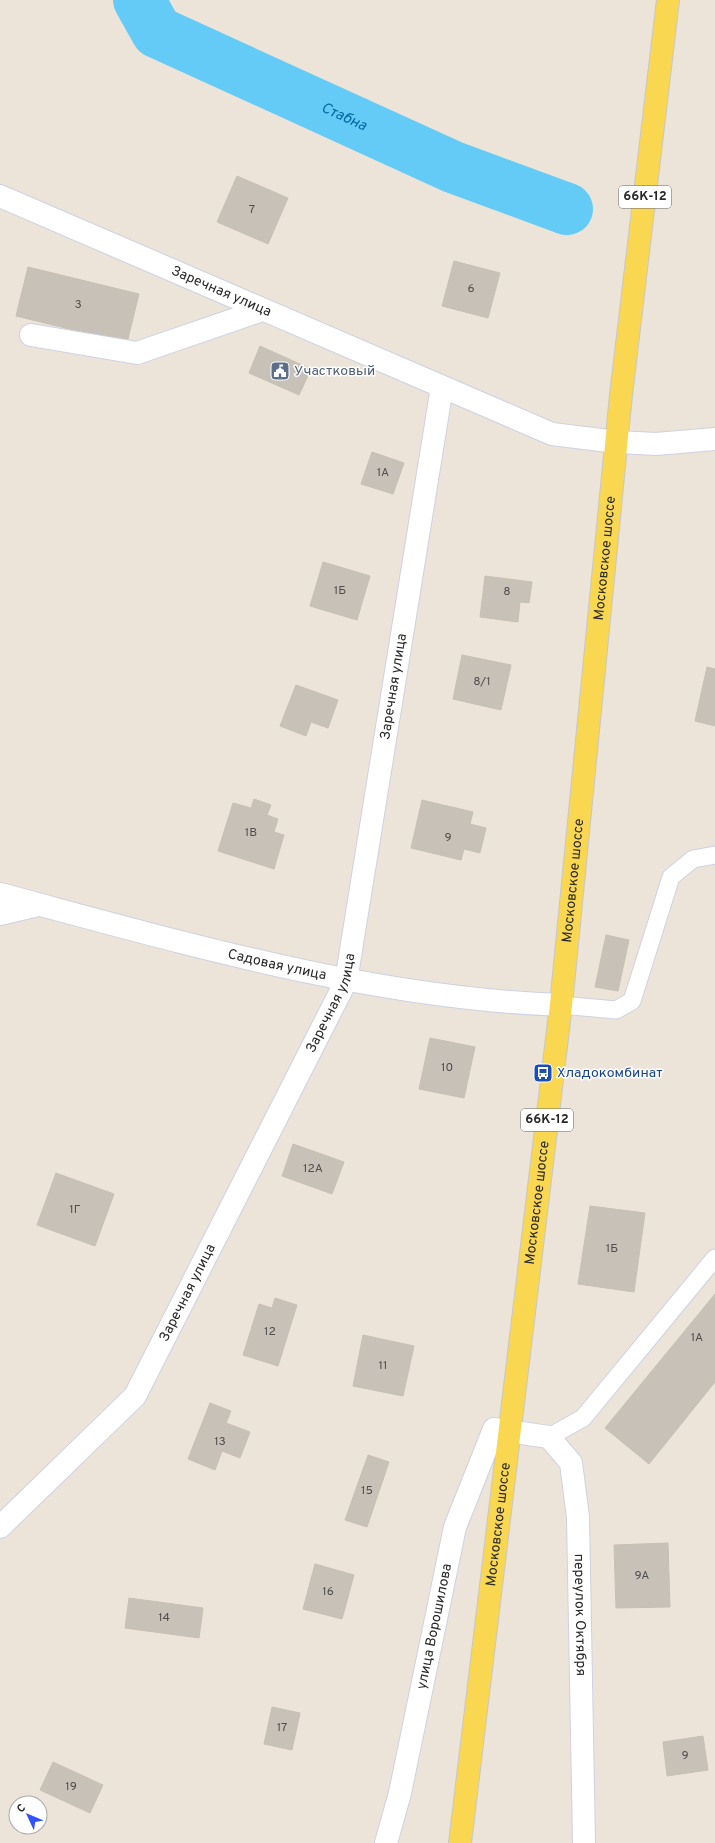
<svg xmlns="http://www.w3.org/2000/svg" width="715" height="1843" font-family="Overpass,sans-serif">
  <rect width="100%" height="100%" fill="#ece4d8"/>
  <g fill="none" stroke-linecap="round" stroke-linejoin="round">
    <!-- river -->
    <path stroke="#63cbf6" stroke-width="52" id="s1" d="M139 0 157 32 453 167 567 209"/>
  </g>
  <!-- building -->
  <g fill="#c7c1b8" stroke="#c7c0b2">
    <polygon points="237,176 288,198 268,244 217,222"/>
    <polygon points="454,261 500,273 488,318 442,306"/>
    <polygon points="28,267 139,294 127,343 16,316"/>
    <polygon points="260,346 311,369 299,395 249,373"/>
    <polygon points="372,452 404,463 393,494 361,484"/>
    <polygon points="323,562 370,576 357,620 310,606"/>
    <polygon points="485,576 532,582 529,603 520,602 518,622 480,617"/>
    <polygon points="462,655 511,665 501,710 453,699"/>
    <polygon points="707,667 715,669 715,726 695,721"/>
    <polygon points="296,685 338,700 328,728 311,722 306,736 280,726"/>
    <polygon points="254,799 271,805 267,815 278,819 274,832 284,835 274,869 218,851 233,803 251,808"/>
    <polygon points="422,800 473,812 470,824 486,828 480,853 464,849 461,860 411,848"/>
    <polygon points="606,935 629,940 618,991 595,987"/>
    <polygon points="430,1038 475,1047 464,1098 419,1089"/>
    <polygon points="293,1144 344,1162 332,1194 282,1176"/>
    <polygon points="56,1173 114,1194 95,1246 37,1225"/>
    <polygon points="590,1206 645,1213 634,1292 578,1284"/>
    <polygon points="715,1294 715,1382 649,1464 605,1428"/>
    <polygon points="275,1298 297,1305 278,1366 243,1355 259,1304 272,1308"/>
    <polygon points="363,1335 414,1346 403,1396 353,1386"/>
    <polygon points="210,1403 231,1411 226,1423 250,1432 240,1458 222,1451 215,1470 188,1459"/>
    <polygon points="368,1455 389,1462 367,1527 345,1520"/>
    <polygon points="668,1543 670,1607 616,1608 614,1545"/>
    <polygon points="315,1564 354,1575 342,1619 303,1609"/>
    <polygon points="129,1598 203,1608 199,1638 125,1628"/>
    <polygon points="272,1707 300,1713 292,1750 264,1744"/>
    <polygon points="703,1736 708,1770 667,1776 663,1742"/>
    <polygon points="53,1762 103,1785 90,1813 40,1790"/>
  </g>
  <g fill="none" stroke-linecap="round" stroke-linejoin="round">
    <defs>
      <g id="service">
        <polyline points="561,1005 616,1010 632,1001 671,877 693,859 715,855"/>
        <polyline points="549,1437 583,1418 715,1258"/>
      </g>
      <g id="minor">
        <polyline points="31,335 137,353 262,310"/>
        <polyline points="617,442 656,444 715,439"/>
        <path id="s2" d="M0 894C184 943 369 998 561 1005"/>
        <polyline points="0,914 38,905"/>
        <path id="s3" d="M0 1527 135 1396 346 981 442 387"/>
        <path id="s4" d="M386 1843 400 1793 455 1527 494 1429 549 1437 571 1463 578 1517 584 1843"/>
      </g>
      <g id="tertiary">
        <path id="s5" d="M0 196 552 434 617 442"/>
      </g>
      <g id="primary">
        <path id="s6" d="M460 1843 561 1005 621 395 668 0"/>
      </g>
    </defs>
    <!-- service casing -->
    <use href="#service" stroke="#ced1e3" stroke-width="19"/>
    <!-- minor casing -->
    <use href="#minor" stroke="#ced1e3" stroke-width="24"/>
    <!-- tertiary casing -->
    <use href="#tertiary" stroke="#ced1e3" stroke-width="24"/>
    <!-- primary casing -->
    <use href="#primary" stroke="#c7c7c7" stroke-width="24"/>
    <!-- service -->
    <use href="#service" stroke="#fff" stroke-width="17"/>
    <!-- minor -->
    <use href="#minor" stroke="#fff" stroke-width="22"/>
    <!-- tertiary -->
    <use href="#tertiary" stroke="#fff" stroke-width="22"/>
    <!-- primary -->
    <use href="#primary" stroke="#f9d750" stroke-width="22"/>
  </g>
  <!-- icons -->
  <defs>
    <symbol id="civic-square" viewBox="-11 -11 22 22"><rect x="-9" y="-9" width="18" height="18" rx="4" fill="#5c6f8a" stroke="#fff"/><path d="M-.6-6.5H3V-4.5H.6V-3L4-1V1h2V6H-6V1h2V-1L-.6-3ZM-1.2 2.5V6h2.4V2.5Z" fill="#fff"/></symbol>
    <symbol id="bus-square" viewBox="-11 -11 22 22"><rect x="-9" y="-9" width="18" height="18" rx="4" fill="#1a4fb4" stroke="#fff"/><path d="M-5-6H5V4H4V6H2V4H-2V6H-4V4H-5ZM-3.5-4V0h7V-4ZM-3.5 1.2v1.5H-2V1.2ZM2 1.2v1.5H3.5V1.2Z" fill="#fff"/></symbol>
  </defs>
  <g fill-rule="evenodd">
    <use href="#civic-square" x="269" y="360" width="22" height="22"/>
    <use href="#bus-square" x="532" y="1062" width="22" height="22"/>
  </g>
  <g text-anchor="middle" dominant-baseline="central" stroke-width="3" stroke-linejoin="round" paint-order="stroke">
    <!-- number labels -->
    <g font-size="12" fill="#504e4c">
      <text x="252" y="210">7</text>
      <text x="471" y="289">6</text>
      <text x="78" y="305">3</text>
      <text x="383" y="473">1А</text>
      <text x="340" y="591">1Б</text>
      <text x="507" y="592">8</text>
      <text x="482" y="682">8/1</text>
      <text x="251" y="833">1В</text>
      <text x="448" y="838">9</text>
      <text x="447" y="1068">10</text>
      <text x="313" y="1169">12А</text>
      <text x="75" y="1210">1Г</text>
      <text x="612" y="1249">1Б</text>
      <text x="270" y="1332">12</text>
      <text x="697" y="1338">1А</text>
      <text x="383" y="1366">11</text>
      <text x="220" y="1442">13</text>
      <text x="367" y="1491">15</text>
      <text x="642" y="1576">9А</text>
      <text x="328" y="1592">16</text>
      <text x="164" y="1618">14</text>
      <text x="282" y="1728">17</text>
      <text x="685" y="1756">9</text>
      <text x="71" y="1787">19</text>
    </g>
    <!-- shield labels -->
    <g fill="#fff" stroke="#686868" stroke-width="1">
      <rect x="619" y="186" width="52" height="22" rx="3"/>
      <rect x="521" y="1109" width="52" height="22" rx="3"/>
    </g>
    <g font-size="13" font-weight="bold" fill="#282828">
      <text x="645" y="197">66К-12</text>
      <text x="547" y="1120">66К-12</text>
    </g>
    <!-- street labels -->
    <g font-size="14" fill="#282828" stroke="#fff">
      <text stroke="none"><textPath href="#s5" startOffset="241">Заречная улица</textPath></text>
      <text stroke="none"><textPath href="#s6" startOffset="1293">Московское шоссе</textPath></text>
      <text stroke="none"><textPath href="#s3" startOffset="952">Заречная улица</textPath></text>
      <text stroke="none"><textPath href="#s6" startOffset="969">Московское шоссе</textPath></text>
      <text stroke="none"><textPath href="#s2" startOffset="286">Садовая улица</textPath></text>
      <text stroke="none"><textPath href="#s3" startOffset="628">Заречная улица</textPath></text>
      <text stroke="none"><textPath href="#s6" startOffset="645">Московское шоссе</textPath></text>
      <text stroke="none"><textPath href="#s3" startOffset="304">Заречная улица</textPath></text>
      <text stroke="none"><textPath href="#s6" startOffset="321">Московское шоссе</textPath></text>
      <text stroke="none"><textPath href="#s4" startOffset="671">переулок Октября</textPath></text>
      <text stroke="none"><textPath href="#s4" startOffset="222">улица Ворошилова</textPath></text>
    </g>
    <!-- service labels -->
    <g font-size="14" fill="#4e5e75" stroke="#fff" text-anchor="start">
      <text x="294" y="371">Участковый</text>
    </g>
    <!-- transit labels -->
    <g font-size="14" fill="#164399" stroke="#fff" text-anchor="start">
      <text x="557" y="1073">Хладокомбинат</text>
    </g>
    <!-- water labels -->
    <g font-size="15" font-style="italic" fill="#0566a0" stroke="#fff">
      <text stroke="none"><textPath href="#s1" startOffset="242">Стабна</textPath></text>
    </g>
  </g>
  <!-- north arrow -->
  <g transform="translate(28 1815) rotate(314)"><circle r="19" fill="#ffffff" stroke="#a9a9a9"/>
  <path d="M0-3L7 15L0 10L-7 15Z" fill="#3252ff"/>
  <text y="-6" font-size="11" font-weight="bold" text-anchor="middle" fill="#282828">С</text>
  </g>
</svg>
